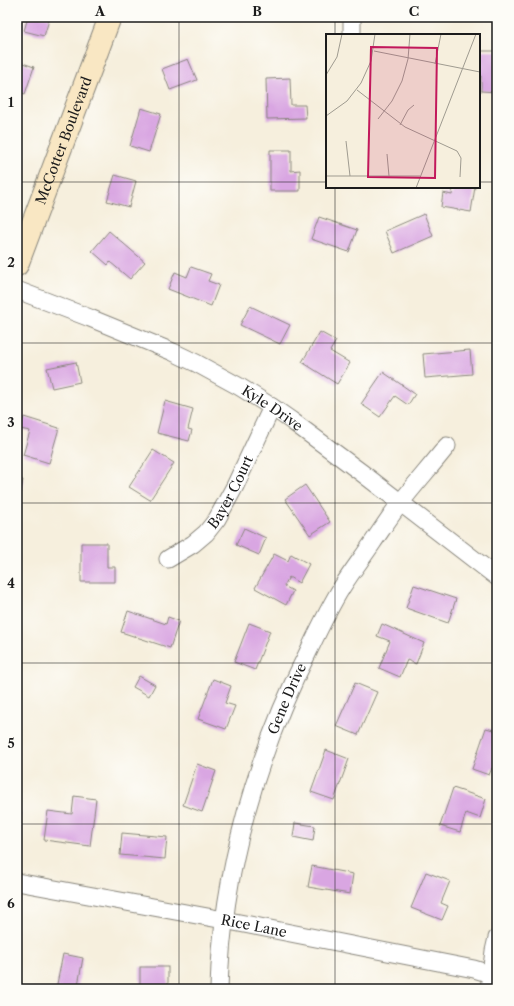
<svg xmlns="http://www.w3.org/2000/svg" width="514" height="1006" font-family="'Libre Caslon Text',serif">
  <rect width="100%" height="100%" fill="#fdfcf7"/>
  <filter id="ink" filterUnits="userSpaceOnUse"><feTurbulence type="fractalNoise" baseFrequency=".025" numOctaves="2"/><feDisplacementMap in="SourceGraphic" scale="8" xChannelSelector="R" yChannelSelector="G"/><feConvolveMatrix kernelMatrix="1 2 1 2 8 2 1 2 1" color-interpolation-filters="sRGB"/></filter>
  <filter id="wash" filterUnits="userSpaceOnUse"><feTurbulence type="fractalNoise" baseFrequency=".012" numOctaves="4" result="noise"/><feDisplacementMap in="SourceGraphic" scale="16" xChannelSelector="R" yChannelSelector="G"/><feGaussianBlur stdDeviation="0.9" result="paint"/><feColorMatrix in="noise" values="0 0 0 0 0 0 0 0 0 0 0 0 0 0 0 0 0 1.4 0 .05"/><feComposite in="paint" operator="in"/></filter>
  <g filter="url(#wash)">
    <rect width="100%" height="100%" fill="#f6efdd"/>
    <g id="blocks">
      <!-- building -->
      <g fill="#d9a6e2">
        <polygon points="28,17 50,17 44,36 24,31"/>
        <polygon points="479,51 497,51 497,92 481,91 481,76 479,76"/>
        <polygon points="188,59 197,80 170,90 162,69"/>
        <polygon points="17,61 34,67 25,94 17,91"/>
        <polygon points="290,78 291,105 305,105 306,118 267,119 266,79"/>
        <polygon points="141,108 161,114 149,152 130,146"/>
        <polygon points="270,150 291,150 291,171 300,170 300,191 270,191"/>
        <polygon points="115,175 136,181 129,207 107,201"/>
        <polygon points="453,187 475,187 471,212 441,207 443,193 452,195"/>
        <polygon points="424,214 433,236 394,253 385,231"/>
        <polygon points="319,217 357,230 349,252 311,239"/>
        <polygon points="109,231 145,262 130,279 110,262 108,265 92,251"/>
        <polygon points="191,267 211,274 208,281 219,285 211,306 168,289 175,272 187,277"/>
        <polygon points="250,306 290,325 280,344 240,325"/>
        <polygon points="320,332 336,341 330,351 350,363 337,384 302,362"/>
        <polygon points="470,350 472,374 425,378 423,354"/>
        <polygon points="76,362 80,382 52,388 47,368"/>
        <polygon points="383,372 415,394 408,405 395,396 380,417 361,404"/>
        <polygon points="165,401 193,409 188,429 192,430 189,441 157,433"/>
        <polygon points="24,417 59,428 49,463 23,455 30,431 20,429"/>
        <polygon points="153,450 174,463 150,500 129,487"/>
        <polygon points="17,478 23,480 18,506 17,506"/>
        <polygon points="305,485 330,522 310,535 285,499"/>
        <polygon points="244,528 266,538 259,555 236,545"/>
        <polygon points="81,543 107,543 107,567 115,567 115,582 81,582"/>
        <polygon points="274,554 288,561 291,554 309,564 299,583 289,577 284,586 293,591 286,605 255,588"/>
        <polygon points="414,585 456,599 448,623 406,608"/>
        <polygon points="128,611 166,624 168,617 179,621 170,648 121,632"/>
        <polygon points="249,623 270,631 255,670 234,662"/>
        <polygon points="382,624 424,643 416,664 407,660 400,677 379,668 390,641 377,636"/>
        <polygon points="139,676 155,685 149,696 133,687"/>
        <polygon points="213,679 231,686 225,703 235,706 226,729 198,719"/>
        <polygon points="355,683 377,692 358,735 336,726"/>
        <polygon points="486,728 497,731 497,770 492,768 489,775 472,769"/>
        <polygon points="326,750 349,759 334,800 311,792"/>
        <polygon points="197,764 216,771 202,812 183,805"/>
        <polygon points="453,788 486,799 480,818 466,813 460,832 440,826"/>
        <polygon points="74,796 96,799 90,846 44,840 48,811 72,814"/>
        <polygon points="17,811 21,812 18,831 17,831"/>
        <polygon points="295,823 315,826 313,841 293,837"/>
        <polygon points="122,833 167,837 165,859 120,855"/>
        <polygon points="312,866 353,874 350,894 308,887"/>
        <polygon points="426,872 450,881 441,903 448,906 442,920 411,908"/>
        <polygon points="63,954 83,958 78,985 84,986 84,989 56,989"/>
        <rect x="140" y="967" width="28" height="22"/>
      </g>
    </g>
  </g>
  <g filter="url(#ink)">
    <use href="#blocks" fill-opacity="0" stroke="#89867c" stroke-width="1"/>
    <g fill="none" stroke-linecap="round" stroke-linejoin="round">
      <defs>
        <g id="street">
          <polyline points="352,35 352,17"/>
          <path id="s1" d="M17 290 90 318 173 352 196 363 240 387 272 407 292 421 362 473 497 577"/>
          <path id="s2" d="M168 559 193 544 206 533 217 519 235 486 272 407"/>
          <path id="s3" d="M17 882 224 920 474 969 490 974"/>
          <path id="s4" d="M219 989C222 871 257 753 310 648 320 627 330 606 342 587 352 571 363 557 373 542 382 529 391 515 401 502 416 483 432 465 447 446"/>
          <polyline points="489,989 494,951 497,938"/>
        </g>
        <g id="secondary">
          <path id="s5" d="M17 265 110 17"/>
        </g>
      </defs>
      <!-- street casing -->
      <use href="#street" stroke="#89867c" stroke-width="19"/>
      <!-- secondary casing -->
      <use href="#secondary" stroke="#89867c" stroke-width="24"/>
      <!-- street -->
      <use href="#street" stroke="#fff" stroke-width="17"/>
      <!-- secondary -->
      <use href="#secondary" stroke="#f9e7c3" stroke-width="22"/>
    </g>
  </g>
  <!-- grid -->
  <path fill="none" stroke="#1c1c1c" stroke-width="1" stroke-opacity="0.55" d="M179 17V989M335 17V35M17 182H327M479 182H497M335 187V989M17 343H497M17 503H497M17 663H497M17 824H497"/>
  <g text-anchor="middle" dominant-baseline="central" stroke-width="4" stroke-linejoin="round" paint-order="stroke">
    <!-- street labels -->
    <g font-size="14" fill="#1c1c1c" stroke="#fdfcf7">
      <text stroke="none"><textPath href="#s5" startOffset="133">McCotter Boulevard</textPath></text>
      <text stroke="none"><textPath href="#s1" startOffset="282">Kyle Drive</textPath></text>
      <text stroke="none"><textPath href="#s2" startOffset="94">Bayer Court</textPath></text>
      <text stroke="none"><textPath href="#s4" startOffset="300">Gene Drive</textPath></text>
      <text stroke="none"><textPath href="#s3" startOffset="241">Rice Lane</textPath></text>
    </g>
  </g>
  <!-- overview -->
  <g transform="translate(326 34)">
    <rect width="154" height="154" fill="#f6efdd"/>
    <path fill="none" stroke="#9f9b90" stroke-width="1" d="M48 17 154 38M109 30 115 0M0 41 11 23 16 0M31 56 79 93 131 117 135 124 134 143M0 82 21 67 35 49 45 27 49 0M52 85 66 67 76 47 82 25 84 0M74 91 82 76 88 71M20 107 24 142M61 120 63 142M0 142H94M90 154 150 0"/>
    <path fill="#c2185b" fill-opacity="0.15" stroke="#c2185b" stroke-width="2" d="M45 13 111 14 109 144 42 143Z"/>
    <rect width="154" height="154" fill="none" stroke="#1c1c1c" stroke-width="2"/>
  </g>
  <!-- margin -->
  <rect width="514" height="1006" fill="none" stroke="#fdfcf7" stroke-width="44"/>
  <rect x="22" y="22" width="470" height="962" fill="none" stroke="#1c1c1c" stroke-width="1.5"/>
  <g font-size="13" text-anchor="middle" font-weight="bold" fill="#1c1c1c">
    <text x="100" y="16">A</text>
    <text x="257" y="16">B</text>
    <text x="414" y="16">C</text>
    <text x="11" y="107">1</text>
    <text x="11" y="267">2</text>
    <text x="11" y="427">3</text>
    <text x="11" y="588">4</text>
    <text x="11" y="748">5</text>
    <text x="11" y="908">6</text>
  </g>
</svg>
